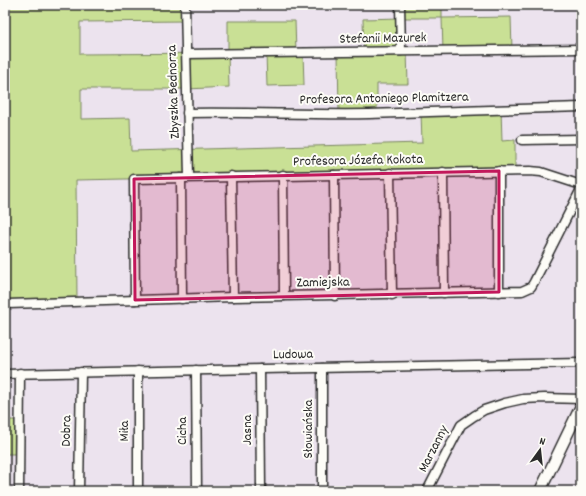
<svg xmlns="http://www.w3.org/2000/svg" width="586" height="496" font-family="Dekko,sans-serif">
  <rect width="100%" height="100%" fill="#ece3ee"/>
  <filter id="ink" filterUnits="userSpaceOnUse"><feTurbulence type="fractalNoise" baseFrequency=".025" numOctaves="2"/><feDisplacementMap in="SourceGraphic" scale="8" xChannelSelector="R" yChannelSelector="G"/><feConvolveMatrix kernelMatrix="1 2 1 2 8 2 1 2 1" color-interpolation-filters="sRGB"/></filter>
  <g filter="url(#ink)">
    <!-- green -->
    <g fill="#c9e095" stroke="#7a8660">
      <polygon points="5,5 185,5 185,21 80,22 80,54 228,53 228,21 295,21 296,53 303,53 304,85 267,86 266,53 228,54 229,87 187,89 81,89 81,119 130,118 131,151 422,143 421,112 501,109 502,141 515,140 515,171 76,180 77,302 5,305"/>
      <polygon points="400,5 442,5 442,18 511,17 512,50 443,51 442,18 401,18 401,51 407,51 408,84 377,84 377,113 339,114 338,52 364,52 363,19 400,18"/>
      <rect x="5" y="420" width="14" height="34"/>
    </g>
    <g fill="none" stroke-linecap="round" stroke-linejoin="round">
      <defs>
        <g id="minor">
          <polyline points="185,5 189,177"/>
          <polyline points="400,5 401,51"/>
          <polyline points="186,54 581,49"/>
          <path d="M187 113C248 112 308 115 369 114 440 112 510 109 581 107"/>
          <polyline points="522,140 581,139"/>
          <polyline points="499,171 499,292"/>
          <polyline points="443,172 444,293"/>
          <polyline points="390,173 392,295"/>
          <polyline points="283,175 284,296"/>
          <polyline points="334,175 335,296"/>
          <polyline points="231,176 233,297"/>
          <polyline points="181,178 182,299"/>
          <polyline points="135,300 134,179 530,171 541,172 581,185"/>
          <polyline points="5,305 8,304 233,297 522,291 531,287 534,282 581,189"/>
          <polyline points="260,369 261,491"/>
          <polyline points="196,370 197,491"/>
          <polyline points="138,371 138,491"/>
          <polyline points="5,374 581,363"/>
          <polyline points="19,491 20,373"/>
          <polyline points="79,491 81,372"/>
          <polyline points="322,491 322,368"/>
          <polyline points="427,491 461,425 474,416 484,410 505,403 523,399 544,398 581,399"/>
        </g>
        <polyline id="major" points="540,491 581,406"/>
      </defs>
      <!-- minor casing -->
      <use href="#minor" stroke="#2b2b2b" stroke-width="11"/>
      <!-- major casing -->
      <use href="#major" stroke="#2b2b2b" stroke-width="13"/>
      <!-- minor -->
      <use href="#minor" stroke="#fdfcf7" stroke-width="8"/>
      <!-- major -->
      <use href="#major" stroke="#fdfcf7" stroke-width="10"/>
    </g>
  </g>
  <!-- marked area -->
  <path fill="#c2185b" fill-opacity="0.2" stroke="#c2185b" stroke-width="3" stroke-linejoin="round" d="M499 171V292L135 300 134 179Z"/>
  <g text-anchor="middle" dominant-baseline="central" stroke-width="4" stroke-linejoin="round" paint-order="stroke">
    <!-- street labels -->
    <g font-size="14" fill="#2b2b2b" stroke="#fdfcf7">
      <text transform="translate(383 39) rotate(-1)">Stefanii Mazurek</text>
      <text transform="translate(174 92) rotate(-92)">Zbyszka Bednorza</text>
      <text transform="translate(384 99) rotate(-1)">Profesora Antoniego Plamitzera</text>
      <text transform="translate(358 161) rotate(-1)">Profesora Józefa Kokota</text>
      <text transform="translate(323 283) rotate(-1)">Zamiejska</text>
      <text transform="translate(293 355) rotate(-1)">Ludowa</text>
      <text transform="translate(309 429) rotate(-90)">Słowiańska</text>
      <text transform="translate(248 430) rotate(-90)">Jasna</text>
      <text transform="translate(67 431) rotate(-89)">Dobra</text>
      <text transform="translate(125 431) rotate(-90)">Miła</text>
      <text transform="translate(183 431) rotate(-90)">Cicha</text>
      <text transform="translate(434 449) rotate(-63)">Marzanny</text>
    </g>
  </g>
  <!-- margin -->
  <rect width="586" height="496" fill="none" stroke="#fdfcf7" stroke-width="20"/>
  <rect x="10" y="10" width="566" height="476" fill="none" stroke="#2b2b2b" stroke-width="1.5" filter="url(#ink)"/>
  <!-- north arrow -->
  <g transform="translate(540 450) rotate(15)" stroke="#fdfcf7" stroke-width="3" paint-order="stroke">
  <path d="M0-3L7 15L0 10L-7 15Z" fill="#2b2b2b"/>
  <text y="-6" font-size="11" font-weight="bold" text-anchor="middle" fill="#2b2b2b">N</text>
  </g>
</svg>
